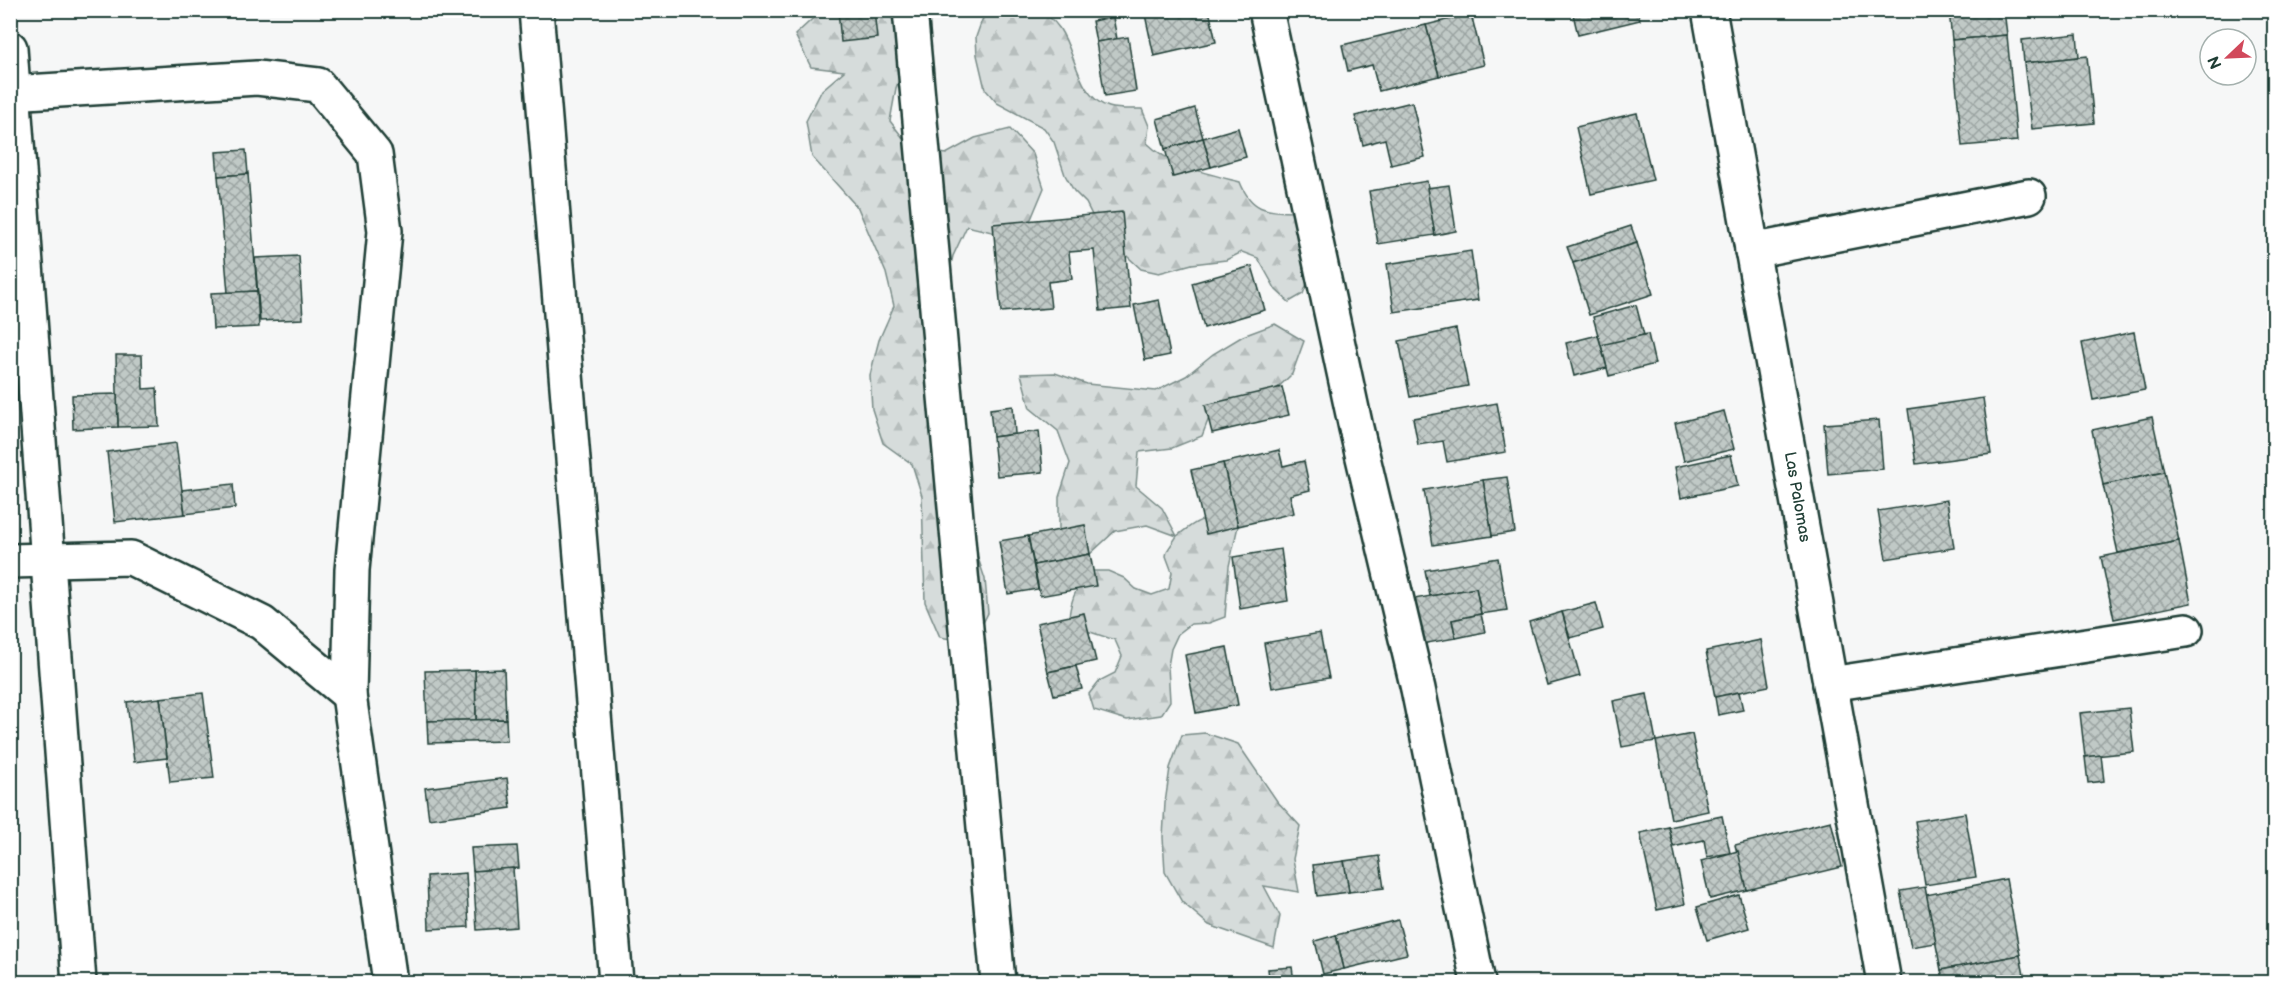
<svg xmlns="http://www.w3.org/2000/svg" width="2285" height="993" font-family="'Balsamiq Sans',sans-serif">
  <defs>
    <pattern id="forest-firs" width="22" height="20" patternUnits="userSpaceOnUse" patternTransform="scale(1.5)"><rect width="22" height="20" fill="#d6dcdb"/><path d="M5 1l3.5 6h-7zM16 11l3.5 6h-7z" fill="#b7bebd"/></pattern>
    <pattern id="building-cross-hatch" width="8" height="8" patternUnits="userSpaceOnUse" patternTransform="scale(1.5)"><rect width="8" height="8" fill="#c0c9c6"/><path d="M0 0l8 8M0 8l8-8" fill="none" stroke="#9ba4a2"/></pattern>
  </defs>
  <rect width="100%" height="100%" fill="#f6f7f7"/>
  <filter id="ink" filterUnits="userSpaceOnUse"><feTurbulence type="fractalNoise" baseFrequency=".0167" numOctaves="2"/><feDisplacementMap in="SourceGraphic" scale="12" xChannelSelector="R" yChannelSelector="G"/><feConvolveMatrix kernelMatrix="1 2 1 2 8 2 1 2 1" color-interpolation-filters="sRGB"/></filter>
  <g filter="url(#ink)">
    <!-- forest -->
    <g fill="url(#forest-firs)" stroke="#7a8c88" stroke-width="1.5">
      <polygon points="821,11 902,11 908,55 896,88 890,121 910,147 946,154 975,138 1010,129 1033,154 1044,188 1031,219 1000,234 967,226 953,256 945,290 975,549 985,579 988,613 973,643 940,637 925,602 922,496 912,464 883,443 872,409 870,375 879,340 894,306 886,273 858,208 812,157 806,121 822,90 844,71 811,67 795,35"/>
      <path d="M988 11C1003 11 1021 8 1035 11 1079 20 1067 94 1109 107 1119 110 1131 109 1142 109L1149 126 1147 143C1170 166 1209 174 1240 182 1251 210 1266 212 1294 212L1310 276 1303 294 1289 302 1276 290 1258 258 1242 252 1226 260 1192 264 1159 273 1141 269 1115 245 1094 219 1086 203 1074 191 1065 175 1054 142 1044 128 997 103 985 89 977 55 976 37 982 20Z"/>
      <path d="M1275 324 1304 341 1292 374 1268 397 1214 405 1202 436 1172 448 1139 452 1136 486 1162 508 1177 536C1205 514 1204 517 1238 526L1229 566 1225 617 1209 623 1191 624 1178 634 1171 649 1168 666 1170 701 1161 715 1127 720 1094 710 1089 694 1099 681 1115 673 1122 656 1115 640 1081 629 1069 616C1072 596 1077 585 1092 571H1108L1124 578 1136 589 1152 595 1169 589 1172 572 1166 556 1167 551 1177 536 1147 525 1115 531 1090 554 1059 533V497L1070 463 1058 431 1030 408 1021 374 1055 373 1087 384 1156 391 1186 376 1213 354 1243 336Z"/>
      <polygon points="1205,733 1238,744 1277,801 1300,826 1293,859 1299,892 1264,886 1280,916 1274,948 1209,925 1182,902 1165,872 1163,837 1165,803 1170,768 1182,735"/>
    </g>
    <!-- building -->
    <g fill="url(#building-cross-hatch)" stroke="#1f3d34" stroke-width="1.5">
      <polygon points="838,10 874,10 877,38 841,42"/>
      <polygon points="1144,10 1209,10 1216,42 1154,56"/>
      <polygon points="1572,10 1638,10 1640,20 1578,35"/>
      <polygon points="1949,10 2004,10 2007,35 1952,40"/>
      <polygon points="1471,14 1484,65 1439,76 1426,25"/>
      <polygon points="1113,17 1117,39 1096,42 1092,21"/>
      <polygon points="1426,25 1439,76 1379,91 1372,65 1348,71 1342,45"/>
      <polygon points="2077,34 2079,57 2024,63 2022,40"/>
      <polygon points="2007,35 2017,141 1962,146 1952,40"/>
      <polygon points="1128,37 1136,91 1105,96 1096,42"/>
      <polygon points="2087,56 2094,123 2032,129 2024,63"/>
      <polygon points="1412,102 1425,157 1391,165 1385,139 1363,145 1355,116"/>
      <polygon points="1195,108 1203,138 1165,149 1157,119"/>
      <polygon points="1637,113 1653,180 1591,194 1576,127"/>
      <polygon points="1238,128 1246,157 1211,167 1203,138"/>
      <polygon points="1203,138 1211,167 1173,177 1165,149"/>
      <polygon points="246,150 248,174 218,176 216,152"/>
      <polygon points="248,174 257,291 228,293 218,176"/>
      <polygon points="1427,181 1435,235 1378,244 1369,191"/>
      <polygon points="1449,185 1456,231 1435,235 1427,188"/>
      <polygon points="1122,212 1131,308 1100,311 1094,250 1069,252 1072,279 1048,282 1051,308 1001,312 993,224"/>
      <polygon points="1631,226 1637,243 1573,263 1567,247"/>
      <polygon points="1637,243 1653,294 1589,315 1573,263"/>
      <polygon points="1471,251 1478,300 1394,312 1387,264"/>
      <polygon points="299,256 303,319 260,321 255,258"/>
      <polygon points="1252,266 1265,310 1204,328 1192,283"/>
      <polygon points="257,291 259,327 213,329 211,293"/>
      <polygon points="1159,300 1170,355 1145,360 1134,305"/>
      <polygon points="1636,305 1644,335 1601,346 1593,317"/>
      <polygon points="1456,329 1468,386 1410,397 1399,341"/>
      <polygon points="2134,332 2145,390 2093,400 2082,343"/>
      <polygon points="1648,334 1655,364 1609,376 1601,345"/>
      <polygon points="1598,335 1607,368 1574,376 1566,343"/>
      <polygon points="116,355 142,355 143,389 157,388 159,426 118,427"/>
      <polygon points="1282,387 1289,415 1212,433 1205,405"/>
      <polygon points="117,394 118,427 73,429 72,395"/>
      <polygon points="1983,398 1991,454 1916,464 1908,409"/>
      <polygon points="1497,403 1506,452 1447,462 1443,441 1418,445 1413,418"/>
      <polygon points="1013,406 1015,434 993,437 990,409"/>
      <polygon points="1724,411 1734,449 1684,461 1675,423"/>
      <polygon points="2152,417 2164,472 2103,485 2092,430"/>
      <polygon points="1879,420 1883,469 1828,474 1824,424"/>
      <polygon points="1039,431 1043,472 997,476 993,437"/>
      <polygon points="176,443 185,514 115,522 107,452"/>
      <polygon points="1279,450 1283,466 1304,461 1310,490 1290,495 1294,513 1238,526 1223,463"/>
      <polygon points="1731,455 1738,486 1681,498 1675,467"/>
      <polygon points="1223,463 1238,526 1206,534 1191,470"/>
      <polygon points="2164,472 2179,541 2118,553 2103,485"/>
      <polygon points="1507,477 1515,532 1492,536 1483,480"/>
      <polygon points="1483,480 1492,536 1433,545 1424,490"/>
      <polygon points="233,484 235,508 185,514 182,490"/>
      <polygon points="1947,500 1954,548 1886,559 1878,511"/>
      <polygon points="1085,525 1090,554 1034,565 1028,536"/>
      <polygon points="1028,536 1038,589 1008,594 999,541"/>
      <polygon points="2179,541 2191,603 2114,619 2101,557"/>
      <polygon points="1281,549 1288,601 1240,609 1233,557"/>
      <polygon points="1090,554 1096,586 1040,596 1034,565"/>
      <polygon points="1498,558 1507,610 1481,614 1476,588 1430,596 1425,570"/>
      <polygon points="1476,588 1481,614 1452,620 1456,638 1416,645 1408,600"/>
      <polygon points="1596,603 1603,629 1570,638 1562,612"/>
      <polygon points="1562,612 1580,676 1547,685 1529,622"/>
      <polygon points="1084,613 1096,661 1048,672 1037,623"/>
      <polygon points="1481,614 1485,632 1456,638 1452,620"/>
      <polygon points="1320,633 1329,678 1272,688 1264,643"/>
      <polygon points="1761,640 1769,686 1715,697 1706,651"/>
      <polygon points="1227,647 1238,705 1196,713 1185,655"/>
      <polygon points="1076,666 1082,689 1054,695 1048,672"/>
      <polygon points="504,669 506,719 476,720 475,670"/>
      <polygon points="475,670 476,720 427,721 425,671"/>
      <polygon points="1739,692 1743,710 1718,715 1715,697"/>
      <polygon points="203,693 214,778 170,782 160,698"/>
      <polygon points="1647,694 1656,741 1622,747 1613,701"/>
      <polygon points="160,698 167,758 134,762 127,702"/>
      <polygon points="2129,708 2134,752 2085,757 2080,713"/>
      <polygon points="506,719 507,741 428,743 427,721"/>
      <polygon points="1692,734 1708,811 1671,819 1656,741"/>
      <polygon points="2101,755 2104,781 2088,783 2085,757"/>
      <polygon points="507,778 511,808 429,819 425,788"/>
      <polygon points="1965,813 1976,877 1925,885 1915,821"/>
      <polygon points="1722,816 1730,853 1707,857 1704,840 1673,847 1669,827"/>
      <polygon points="1831,821 1842,867 1747,890 1735,845"/>
      <polygon points="1669,827 1685,904 1657,910 1640,833"/>
      <polygon points="517,846 519,868 473,871 471,848"/>
      <polygon points="1738,851 1747,890 1710,899 1701,861"/>
      <polygon points="1379,856 1384,888 1349,892 1344,861"/>
      <polygon points="1344,861 1349,892 1317,896 1313,865"/>
      <polygon points="513,868 517,927 477,930 473,871"/>
      <polygon points="466,873 469,927 429,929 427,876"/>
      <polygon points="2006,879 2020,955 1941,970 1926,895"/>
      <polygon points="1925,887 1936,943 1911,947 1900,891"/>
      <polygon points="1739,895 1749,928 1707,940 1697,907"/>
      <polygon points="1398,920 1407,954 1344,969 1336,935"/>
      <polygon points="1336,935 1344,969 1323,974 1315,941"/>
      <polygon points="2020,955 2024,975 1987,982 1944,982 1941,970"/>
      <polygon points="1292,967 1294,982 1239,982 1269,977 1268,969"/>
    </g>
    <g fill="none" stroke-linecap="round" stroke-linejoin="round">
      <defs>
        <g id="minor">
          <polyline points="536,10 616,982"/>
          <polyline points="910,10 998,982"/>
          <polyline points="1266,10 1356,428 1418,689 1478,982"/>
          <polyline points="1709,10 1884,982"/>
          <polyline points="10,48 79,982"/>
          <polyline points="10,93 257,78 318,85 375,154 385,231 352,570 349,695 390,982"/>
          <polyline points="1752,251 2029,196"/>
          <polyline points="10,561 131,558 262,623 349,695"/>
          <polyline points="1830,684 2186,630"/>
        </g>
      </defs>
      <!-- minor casing -->
      <use href="#minor" stroke="#1f3d34" stroke-width="38"/>
      <!-- minor -->
      <use href="#minor" stroke="#fff" stroke-width="33"/>
    </g>
  </g>
  <g text-anchor="middle" dominant-baseline="central" stroke-width="6" stroke-linejoin="round" paint-order="stroke">
    <!-- street labels -->
    <g font-size="16" fill="#1f3d34" stroke="#fff">
      <text transform="translate(1797 497) rotate(80)">Las Palomas</text>
    </g>
  </g>
  <!-- margin -->
  <rect width="2285" height="993" fill="none" stroke="#fff" stroke-width="36"/>
  <rect x="18" y="18" width="2249" height="957" fill="none" stroke="#1f3d34" stroke-width="2" filter="url(#ink)"/>
  <!-- north arrow -->
  <g transform="translate(2228 57) rotate(247)"><circle r="28" fill="#ffffff" stroke="#a5b1ae" stroke-width="1.5"/>
  <path d="M0-4.5L10 22L0 15L-10 22Z" fill="#d1495b"/>
  <text y="-9" font-size="16" font-weight="bold" text-anchor="middle" fill="#1f3d34">N</text>
  </g>
</svg>
